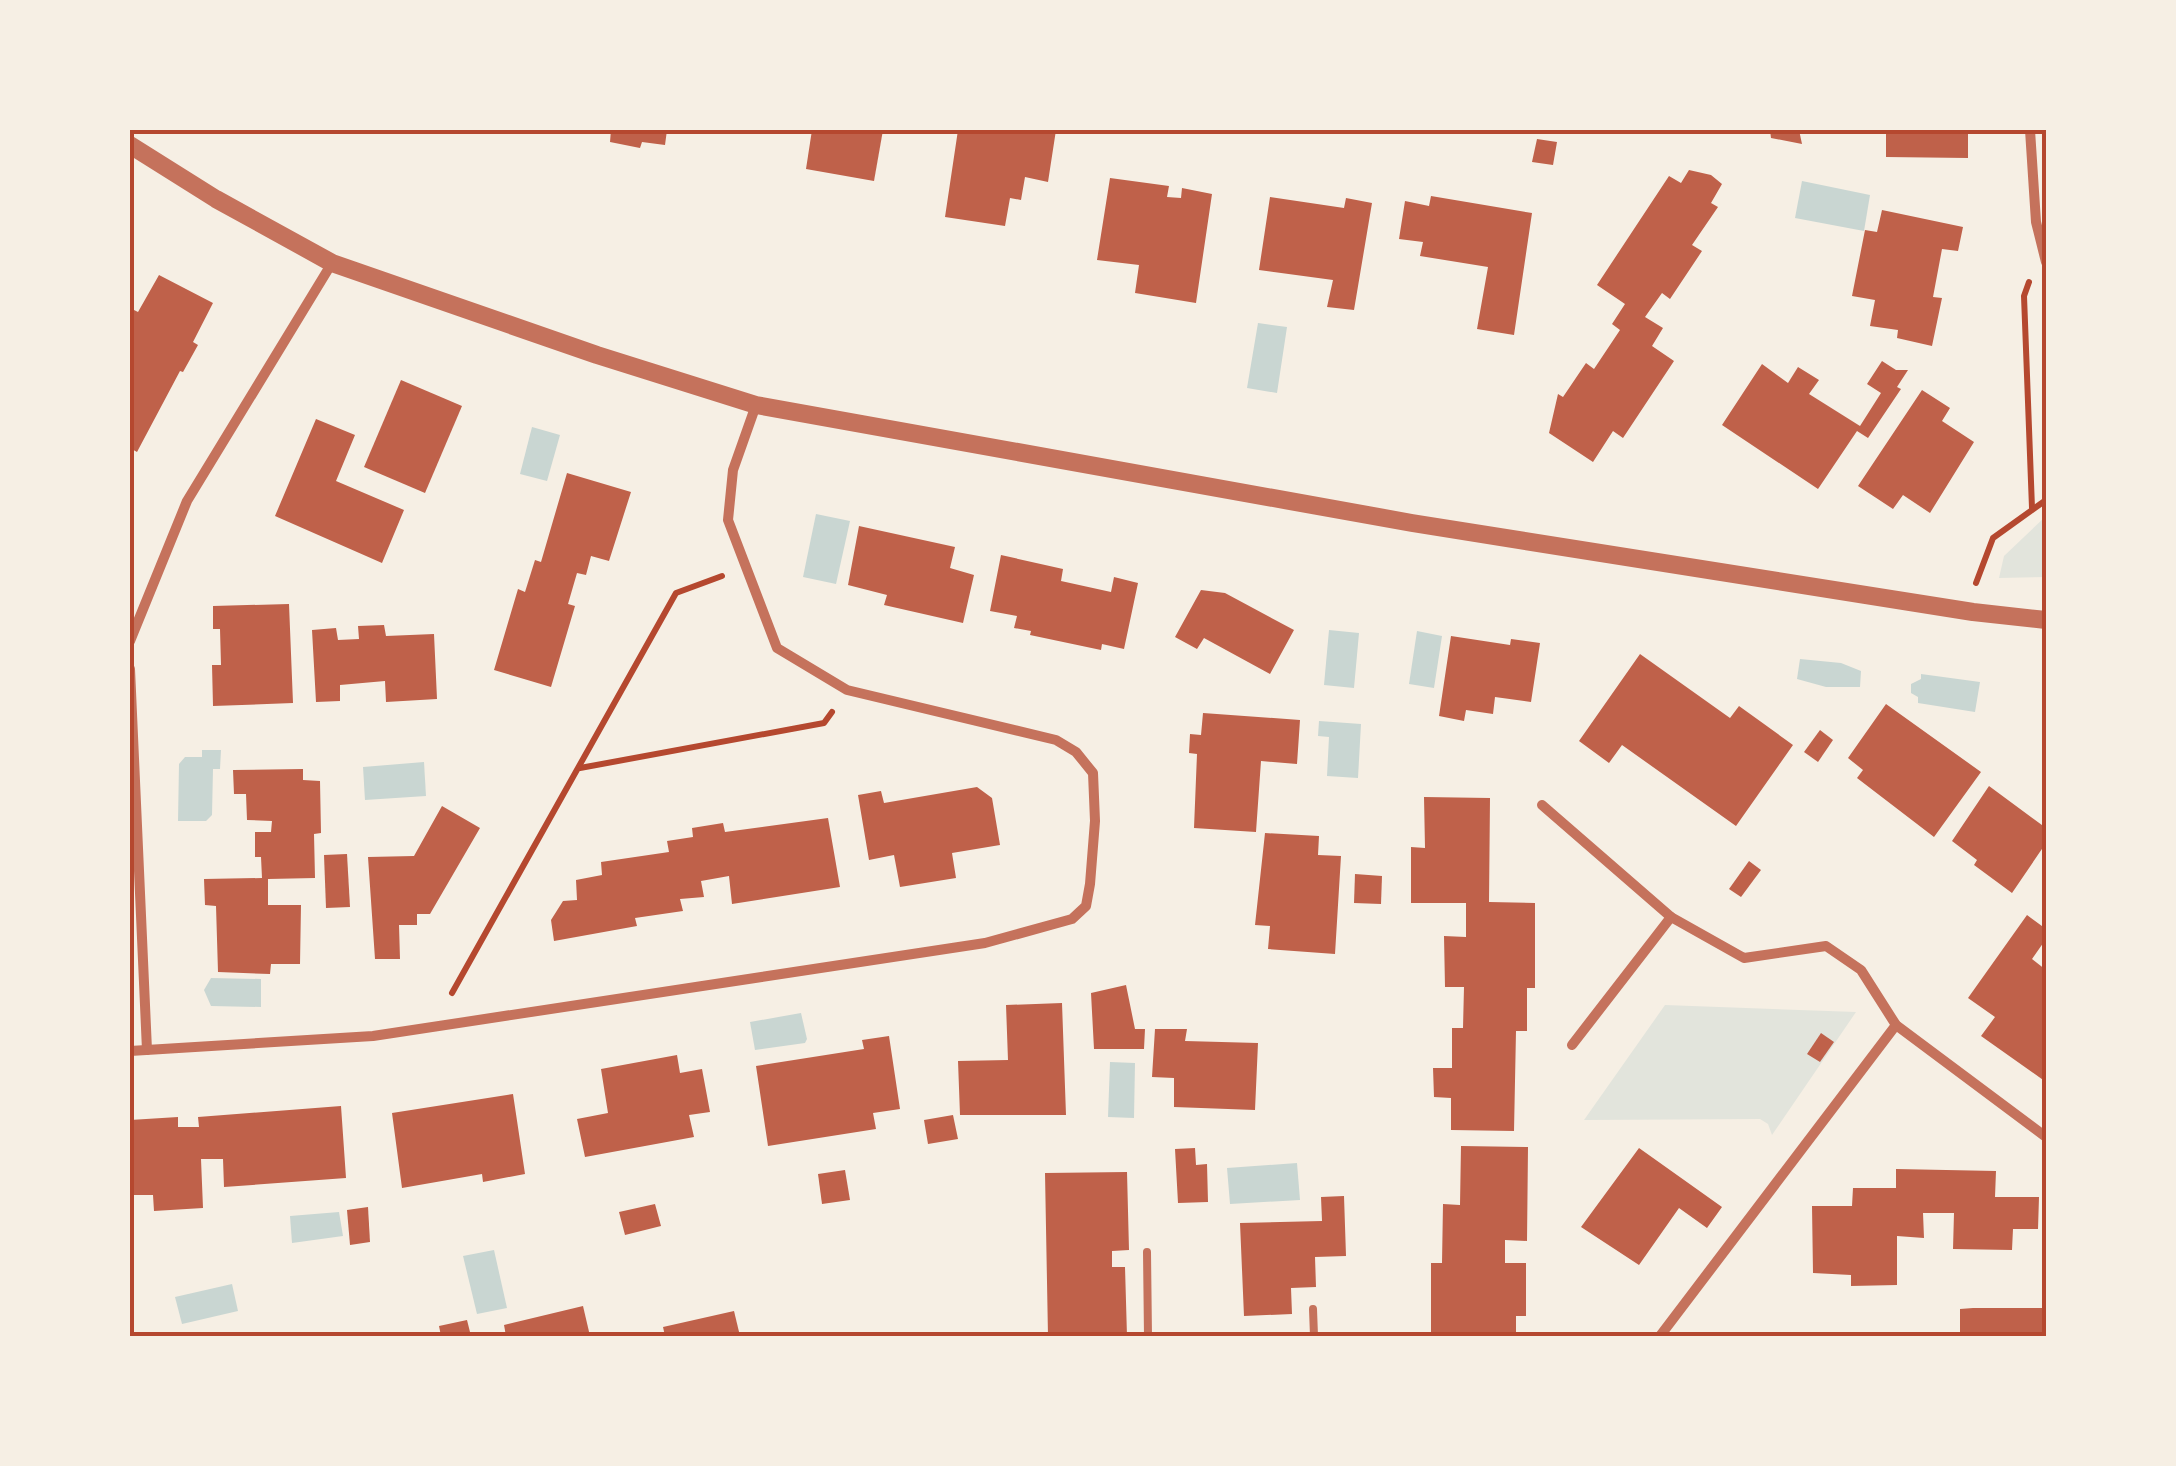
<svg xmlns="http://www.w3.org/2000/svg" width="2176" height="1466" font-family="'Source Sans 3',sans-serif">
  <rect width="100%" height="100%" fill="#f6efe4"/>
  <!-- green -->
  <g fill="#e2e4dc">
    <polygon points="2046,516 2046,577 1999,578 2004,556"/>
    <polygon points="1665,1005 1856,1012 1772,1135 1768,1124 1760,1119 1584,1120"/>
  </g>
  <!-- water -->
  <g fill="#c9d6d2">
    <polygon points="1802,181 1870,195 1864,231 1795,218"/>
    <polygon points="1258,323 1287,327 1277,393 1247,388"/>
    <polygon points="532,427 560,435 547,481 520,474"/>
    <polygon points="816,514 850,521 836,584 803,577"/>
    <polygon points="1329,630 1359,633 1354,688 1324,685"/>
    <polygon points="1417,631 1442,636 1434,688 1409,684"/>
    <polygon points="1800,659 1841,663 1861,671 1860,687 1826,687 1797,679"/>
    <polygon points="1921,674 1980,682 1975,712 1918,703 1918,697 1911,693 1911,684 1921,679"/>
    <polygon points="1319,721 1361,724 1358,778 1327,776 1329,737 1318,736"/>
    <polygon points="202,750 221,750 220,769 213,769 212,815 206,821 178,821 179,764 185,757 202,757"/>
    <polygon points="424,762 426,796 365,800 363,767"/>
    <polygon points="211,978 261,979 261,1007 211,1006 204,990"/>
    <polygon points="801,1013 807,1039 805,1043 755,1050 750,1022"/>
    <polygon points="1110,1062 1135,1063 1134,1118 1108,1117"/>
    <polygon points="1297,1163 1300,1200 1230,1204 1227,1168"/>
    <polygon points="339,1212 343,1236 292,1243 290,1216"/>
    <polygon points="494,1250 507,1308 477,1314 463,1256"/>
    <polygon points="232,1284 238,1311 182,1324 175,1297"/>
  </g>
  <!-- building -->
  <g fill="#bf614a">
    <polygon points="611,130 667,130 665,145 642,142 640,148 610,142"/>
    <polygon points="812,130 883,130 874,181 806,169"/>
    <polygon points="958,130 1056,130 1048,182 1025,177 1021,200 1010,198 1005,226 945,217"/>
    <polygon points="1770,130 1799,130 1802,144 1771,138"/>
    <polygon points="1886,130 1968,130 1968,158 1886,157"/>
    <polygon points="1537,139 1557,142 1553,165 1532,162"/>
    <polygon points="1689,170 1711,175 1722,184 1711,203 1718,207 1692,245 1702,251 1670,299 1662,293 1645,317 1663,328 1652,346 1674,361 1623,438 1613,431 1593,462 1549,433 1558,394 1563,397 1586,363 1594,369 1620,330 1612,324 1625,304 1597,285 1669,176 1681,183"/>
    <polygon points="1110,178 1169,186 1167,197 1181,198 1182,188 1212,194 1196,303 1135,293 1139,265 1097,260"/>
    <polygon points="1431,196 1532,213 1514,335 1477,329 1488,267 1420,256 1423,242 1399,239 1405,201 1429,206"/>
    <polygon points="1270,197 1344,208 1346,198 1372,203 1354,310 1327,307 1333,280 1259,270"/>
    <polygon points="1882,210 1963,227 1958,251 1942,249 1933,297 1942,298 1932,346 1897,338 1898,330 1870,326 1875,300 1852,296 1865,230 1877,232"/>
    <polygon points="159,275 213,303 193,342 198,345 183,372 180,371 137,452 130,448 130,308 138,312"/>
    <polygon points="1882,361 1896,370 1908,370 1897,387 1901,389 1868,438 1857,431 1818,489 1722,425 1762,364 1788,383 1798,367 1819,380 1809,394 1860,426 1881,393 1867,384"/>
    <polygon points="401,380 462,406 425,493 364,467"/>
    <polygon points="1922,390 1950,408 1942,421 1974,442 1930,513 1903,495 1893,509 1858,486"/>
    <polygon points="316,419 355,435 336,481 404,510 382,563 275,516"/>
    <polygon points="567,473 631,492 609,561 591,556 586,575 577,573 568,604 575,606 551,687 494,670 518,589 525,592 535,560 541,562"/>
    <polygon points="859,526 955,547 950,568 974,575 963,623 884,605 887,595 848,585"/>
    <polygon points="1001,555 1063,569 1061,581 1111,592 1114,577 1138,583 1124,649 1102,644 1101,650 1030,635 1031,631 1014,628 1017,616 990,611"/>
    <polygon points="1201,590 1225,593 1294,630 1270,674 1204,638 1197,649 1175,637"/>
    <polygon points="289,604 293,703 213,706 212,665 221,665 220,629 213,629 213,606"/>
    <polygon points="384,625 386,636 434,634 437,699 386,702 385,681 340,685 340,701 316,702 312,630 336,628 338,640 359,639 358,626"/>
    <polygon points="1451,636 1510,645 1511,639 1540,643 1531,702 1495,697 1493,714 1466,710 1464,721 1439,716"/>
    <polygon points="1640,654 1730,718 1739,706 1793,745 1736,826 1622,745 1609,763 1579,741"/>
    <polygon points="1886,704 1981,772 1934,837 1857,778 1863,770 1848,758"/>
    <polygon points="1203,713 1300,720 1297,764 1261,761 1256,832 1194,828 1197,754 1189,753 1190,734 1201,735"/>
    <polygon points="1820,730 1833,740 1818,762 1804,752"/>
    <polygon points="303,769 303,780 320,781 321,833 314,834 315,878 268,879 268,905 301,905 300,964 271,964 270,974 218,972 216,906 205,905 204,879 262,878 261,857 255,857 255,832 271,832 272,821 247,820 246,794 234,794 233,770"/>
    <polygon points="1989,786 2046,828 2046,843 2012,893 1974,865 1977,860 1952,841"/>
    <polygon points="977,787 992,798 1000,845 952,853 956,878 900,887 894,855 869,860 858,795 881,791 884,803"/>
    <polygon points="1424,797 1490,798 1489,902 1535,903 1535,988 1527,988 1527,1031 1516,1031 1514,1131 1451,1130 1451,1098 1434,1097 1433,1068 1452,1068 1452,1028 1463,1028 1464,987 1445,987 1444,936 1466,937 1466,903 1411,903 1411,847 1425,848"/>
    <polygon points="442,806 480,828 430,914 417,914 417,925 399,925 400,959 375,959 368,857 414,856"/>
    <polygon points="828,818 840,887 732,904 729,876 701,881 704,897 680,899 683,911 635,918 637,926 554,941 551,920 563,901 577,900 576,880 602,875 601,862 669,852 667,841 693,837 692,828 723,823 725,832"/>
    <polygon points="1265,833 1319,836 1318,855 1341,856 1335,954 1268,949 1270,926 1255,925"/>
    <polygon points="347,854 350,907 326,908 324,855"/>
    <polygon points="1749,861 1761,870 1741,897 1729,889"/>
    <polygon points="1355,874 1382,876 1381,904 1354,903"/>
    <polygon points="2027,915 2046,929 2046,939 2032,959 2046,970 2046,1082 1981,1036 1995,1017 1968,998"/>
    <polygon points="1126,985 1135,1029 1145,1029 1144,1049 1094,1049 1091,993"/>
    <polygon points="1062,1003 1066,1115 960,1115 958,1061 1008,1060 1006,1005"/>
    <polygon points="1155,1029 1187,1029 1185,1041 1258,1043 1255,1110 1174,1107 1174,1078 1152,1077"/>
    <polygon points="1821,1033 1834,1042 1820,1062 1807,1054"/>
    <polygon points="889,1036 900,1109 873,1113 876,1129 768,1146 756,1066 864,1049 862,1040"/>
    <polygon points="677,1055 680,1073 702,1069 710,1112 689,1115 694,1137 585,1157 577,1119 608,1113 601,1069"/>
    <polygon points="513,1094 525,1174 483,1182 482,1174 402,1188 392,1113"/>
    <polygon points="341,1106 346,1178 224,1187 223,1159 201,1159 203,1208 154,1211 153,1195 130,1195 130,1120 178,1117 178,1127 199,1127 198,1117"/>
    <polygon points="953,1115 958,1139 928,1144 924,1120"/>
    <polygon points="1461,1146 1528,1147 1527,1241 1505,1240 1505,1263 1526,1263 1526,1316 1516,1316 1516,1336 1431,1336 1431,1263 1442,1263 1443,1204 1460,1205"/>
    <polygon points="1195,1148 1196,1165 1207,1164 1208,1202 1178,1203 1175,1149"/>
    <polygon points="1639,1148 1722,1207 1707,1228 1679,1208 1639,1265 1581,1227"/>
    <polygon points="1896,1169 1996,1171 1995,1197 2039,1197 2038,1229 2013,1229 2012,1250 1953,1249 1954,1213 1923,1213 1924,1238 1897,1236 1897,1285 1851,1286 1851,1275 1813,1273 1812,1206 1852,1206 1853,1188 1896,1188"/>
    <polygon points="845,1170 850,1200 822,1204 818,1174"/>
    <polygon points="1127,1172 1129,1250 1112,1251 1112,1267 1125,1267 1127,1336 1048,1336 1045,1173"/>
    <polygon points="1344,1196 1346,1256 1315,1257 1316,1287 1291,1288 1292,1314 1244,1316 1240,1223 1322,1221 1321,1197"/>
    <polygon points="655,1204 661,1226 625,1235 619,1212"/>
    <polygon points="368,1207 370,1242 350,1245 347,1210"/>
    <polygon points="583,1306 590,1336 506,1336 504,1325"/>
    <polygon points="1973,1308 2046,1308 2046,1334 1960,1336 1960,1309"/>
    <polygon points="734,1311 740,1336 665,1336 663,1327"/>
    <polygon points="467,1320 471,1336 441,1336 439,1326"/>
  </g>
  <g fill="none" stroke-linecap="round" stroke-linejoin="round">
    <!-- path -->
    <g stroke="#b5482f" stroke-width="6">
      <polyline points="2029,282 2024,296 2032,508"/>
      <polyline points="1976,583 1993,538 2046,500"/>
      <polyline points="580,768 824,723 832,712"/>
      <polyline points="452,993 676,593 722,576"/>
    </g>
    <!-- service -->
    <g stroke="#c5725c" stroke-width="8">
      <polyline points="1147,1252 1148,1336"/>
      <polyline points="1313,1309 1314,1336"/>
    </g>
    <!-- minor -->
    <g stroke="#c5725c" stroke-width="10">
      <polyline points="2030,130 2036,222 2046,262"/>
      <polyline points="130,641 187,501 332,263"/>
      <polyline points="130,669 147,1050"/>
      <polyline points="1542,805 1671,917 1744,958 1826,946 1861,970 1896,1025 2046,1137"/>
      <polyline points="1572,1045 1671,917"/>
      <polyline points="130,1051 373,1036 985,943 1072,919 1086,906 1090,884 1095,821 1093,773 1076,752 1056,740 847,690 777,648 728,520 733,470 756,405"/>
      <polyline points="1660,1336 1896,1025"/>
    </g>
    <!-- tertiary -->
    <polyline stroke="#c5725c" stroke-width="18" points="130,145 216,199 332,263 597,355 756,405 1412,523 1973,612 2046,620"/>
  </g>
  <!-- border -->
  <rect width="2176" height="1466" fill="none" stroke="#f6efe4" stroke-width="265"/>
  <rect x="132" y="132" width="1912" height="1202" fill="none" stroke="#b5482f" stroke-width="4"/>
</svg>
